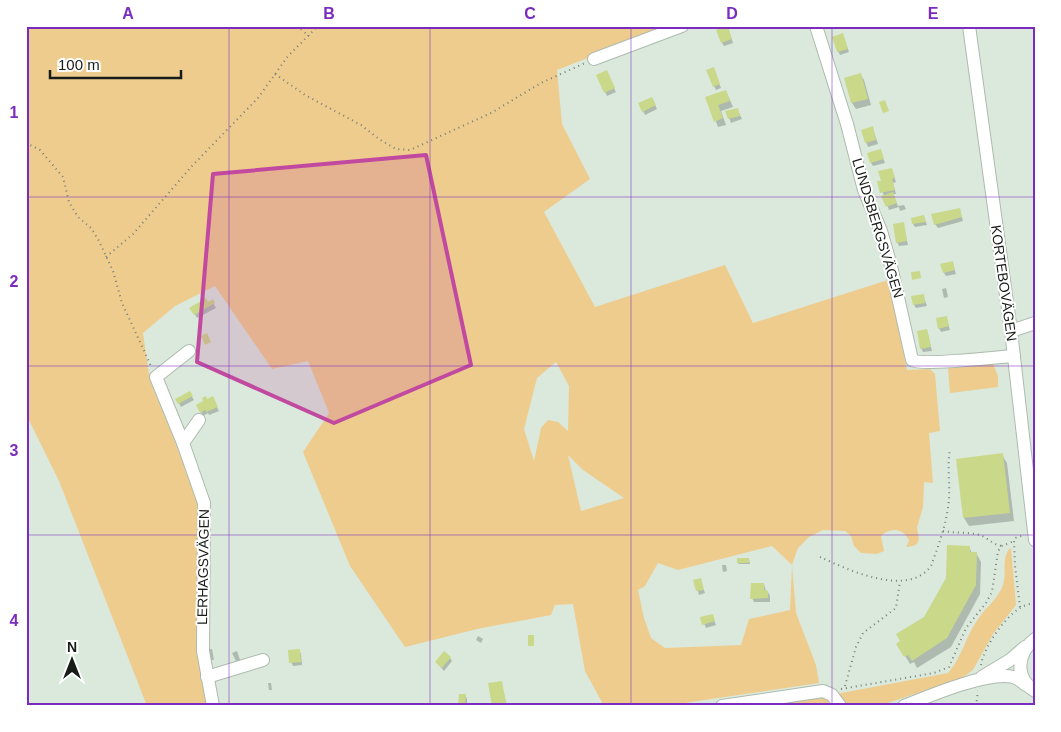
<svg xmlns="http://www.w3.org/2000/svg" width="1061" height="732" font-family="Helvetica,sans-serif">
  <rect width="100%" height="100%" fill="#dae9dc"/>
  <!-- green -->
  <g fill="#eecc8e" fill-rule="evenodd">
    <path d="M26 26H663L664 28 557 70 562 124 590 179 544 212 595 307 725 265 753 323 888 280 907 370 930 369 935 374 940 431 929 433 933 483 924 482 923 507 917 528 919 539 917 544 913 546 906 547 909 541C904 528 890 527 881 536L884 551 877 554 861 553 854 546 851 536 845 531 823 530 809 537 798 548 792 565 796 613 816 665 819 683 664 706H604L585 671 573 604 555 605 551 615 477 629 405 647 350 566 303 452 329 413 308 361 272 369 215 286 175 306 143 333 150 381 200 503 210 706H147L59 481 26 414ZM556 362 569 386 568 431 558 422 548 420 541 428 534 461 524 429 537 378ZM568 455 583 470 624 498 581 511ZM772 546 792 565 790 610 749 619 741 645 665 648 651 638 644 618 638 590 645 586 658 563 678 570Z"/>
    <polygon points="992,361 998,376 998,387 950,393 948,369 951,367"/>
    <path d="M1010 548 1011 549 1016 605 993 634 973 670 962 678 879 706H756L820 697 948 673C962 657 966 636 978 619 986 607 998 599 1003 585 1007 573 1001 558 1010 548Z"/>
  </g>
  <!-- shadow -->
  <g fill="#0003">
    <polygon points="729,31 733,43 724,46 722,43"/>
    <polygon points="843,35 849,52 840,55 838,51"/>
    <polygon points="715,73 721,88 716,90 714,86"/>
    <polygon points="860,74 864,80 871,105 856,109 852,103 845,78"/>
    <polygon points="598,76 608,76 616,92 607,96"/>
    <polygon points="726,91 733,107 721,111 726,125 718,127 707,97"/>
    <polygon points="652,98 657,109 645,115 643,111"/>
    <polygon points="737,109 742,119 731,123 727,112"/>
    <polygon points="862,131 874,132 878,144 868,147"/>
    <polygon points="880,151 885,163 873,166 871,163"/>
    <polygon points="893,173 896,182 893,183 896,194 893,194 898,206 904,205 906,209 900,211 899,207 889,210 879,182"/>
    <polygon points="961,214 963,221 938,228 935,224"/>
    <polygon points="924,217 927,225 915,227 913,224"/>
    <polygon points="903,223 908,245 899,246 897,242"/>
    <polygon points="952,262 956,274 946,276 944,273"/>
    <polygon points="946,288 948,297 944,298 942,289"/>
    <polygon points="923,295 927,306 916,308 914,305"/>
    <polygon points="212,301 216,308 197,318 191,308"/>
    <polygon points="946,317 950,330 941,332 939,328"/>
    <polygon points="927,330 932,351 923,352 921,348"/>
    <polygon points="189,392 194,400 181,407 177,399"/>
    <polygon points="212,398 219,411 209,415 208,413 203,416 198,405"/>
    <polygon points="1002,455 1007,463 1014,521 969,526 964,518"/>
    <polygon points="969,547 972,553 976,553 981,562 980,594 951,647 917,668 914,662 910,664 898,644 925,618"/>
    <polygon points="749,559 750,564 739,564 738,563"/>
    <polygon points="722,565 726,565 727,571 723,572"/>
    <polygon points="700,580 705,593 699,595 695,581"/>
    <polygon points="764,584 766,592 768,592 770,596 770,602 754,602 752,598"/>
    <polygon points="712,615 716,625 706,628 702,618"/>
    <polygon points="478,636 483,639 481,643 476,640"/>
    <polygon points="208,649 212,649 214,660 210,660"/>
    <polygon points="299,650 301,654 302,665 293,666 291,662"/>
    <polygon points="237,651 240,660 236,661 232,653"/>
    <polygon points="450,658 452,661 444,671 437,663"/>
    <polygon points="501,682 507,706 494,706 489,684"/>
    <polygon points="268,683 271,683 272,690 269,690"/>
    <polygon points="465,695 467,699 467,706 459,706"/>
  </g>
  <!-- building -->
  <g fill="#cad889">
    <polygon points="725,26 728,26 732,39 721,43 716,30"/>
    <polygon points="843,33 848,49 837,52 832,37"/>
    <polygon points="714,67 720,84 713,87 706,70"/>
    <polygon points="607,70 615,88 604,93 596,75"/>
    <polygon points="861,73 868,99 851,103 844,78"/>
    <polygon points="726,90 730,101 718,105 723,118 714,122 705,97"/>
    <polygon points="652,97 656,105 642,112 638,103"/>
    <polygon points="885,100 889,111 883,113 879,102"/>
    <polygon points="738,108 740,116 728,119 725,111"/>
    <polygon points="873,126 876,140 865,143 861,130"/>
    <polygon points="881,149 884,159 870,163 867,153"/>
    <polygon points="892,168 895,178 892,179 895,190 880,193 877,181 881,181 878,171"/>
    <polygon points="893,192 897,203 886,207 881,196"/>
    <polygon points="960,208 962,217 934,225 931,214"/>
    <polygon points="924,215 926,222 912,224 911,218"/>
    <polygon points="904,222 907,241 896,243 893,224"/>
    <polygon points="953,261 955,270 943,273 940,264"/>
    <polygon points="920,271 921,278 912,280 911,272"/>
    <polygon points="924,294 925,303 913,305 911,296"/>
    <polygon points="206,298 208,302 213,299 215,303 194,315 189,308"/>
    <polygon points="947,316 949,326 938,329 936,318"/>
    <polygon points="927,329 931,347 920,349 917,331"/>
    <polygon points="207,333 211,342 205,345 201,336"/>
    <polygon points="190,391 193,396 178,404 175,399"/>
    <polygon points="206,396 207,399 213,396 218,407 206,412 205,410 200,413 196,405 203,401 202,398"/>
    <polygon points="1003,453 1010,513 963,518 956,459"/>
    <polygon points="947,545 970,546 970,552 977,552 976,585 947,638 912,661 908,655 904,657 896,644 900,641 896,634 924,617 946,578"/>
    <rect x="737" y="558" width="12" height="5"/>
    <polygon points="701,578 704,590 696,591 693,580"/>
    <polygon points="751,583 764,583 764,590 768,591 768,598 750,599"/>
    <polygon points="713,614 715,621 702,625 700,617"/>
    <rect x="528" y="635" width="6" height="11"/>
    <polygon points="300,649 301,662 289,663 288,650"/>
    <polygon points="444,651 451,657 442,668 435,662"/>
    <polygon points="502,681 506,703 492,706 488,683"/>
    <polygon points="459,694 466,694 465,706 458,706"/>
  </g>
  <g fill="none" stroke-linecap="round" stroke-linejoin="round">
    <defs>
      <g id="minor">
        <path d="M816 26 847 124 864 190 881 231 891 266 912 360C922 366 997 357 1014 356"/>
        <polyline points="969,26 1011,331 1035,540"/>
        <polyline points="594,59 682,26"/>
        <polyline points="1011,331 1035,323"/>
        <polyline points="189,351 156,377 183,443 204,503 203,651 213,706"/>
        <polyline points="183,443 199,420"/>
        <path d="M1035 639C1017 653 1014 678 1035 691"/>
        <polyline points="207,677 263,660"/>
        <polyline points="982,677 1010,660 1025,647"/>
        <polyline points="722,706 823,691 832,695 840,706"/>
        <path d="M904 706C929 696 988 671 1013 677 1018 678 1022 682 1026 685"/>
      </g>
    </defs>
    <!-- minor casing -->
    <use href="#minor" stroke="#adbbaf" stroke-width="14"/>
    <!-- path -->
    <g stroke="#767f77" stroke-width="2" stroke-dasharray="1 4" stroke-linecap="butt">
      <polyline points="297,26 309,36"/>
      <polyline points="275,74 305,95 361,125 379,139 396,149 410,150 491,113 541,83 585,63"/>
      <polyline points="26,143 40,150 63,177 69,202 78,217 91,228 99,241 113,271 122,303 151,366"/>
      <polyline points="106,257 133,234 192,166 258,98 288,56 318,26"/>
      <path d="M943 531C954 533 968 532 980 535 988 538 993 545 1002 546"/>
      <path d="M820 557C849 570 907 598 931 566 939 544 948 520 949 497 950 481 947 465 950 449"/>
      <polyline points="1020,607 1015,566 1014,541 1015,538 1025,535"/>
      <path d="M981 665C984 647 1004 618 1020 608 1024 605 1030 604 1035 603"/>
      <polyline points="845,686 856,647 863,633 896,608 900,581"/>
      <polyline points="841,689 934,673 949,667 966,628 986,603 992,592 998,551 1002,546 1014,541"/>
      <polyline points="976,706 978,691"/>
    </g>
    <!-- minor -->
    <use href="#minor" stroke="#fff" stroke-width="12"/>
  </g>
  <!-- marked area -->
  <path fill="#c14aa0" fill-opacity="0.2" stroke="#c14aa0" stroke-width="4" stroke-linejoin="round" d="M426 155 471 365 334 423 197 362 213 174Z"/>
  <!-- grid -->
  <path fill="none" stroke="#7b2cbf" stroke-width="1" stroke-opacity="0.55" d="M229 26V706M430 26V706M631 26V706M832 26V706M26 197H1035M26 366H1035M26 535H1035"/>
  <g text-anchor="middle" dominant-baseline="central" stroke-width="4" stroke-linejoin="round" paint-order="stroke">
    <!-- street labels -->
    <g font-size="14" fill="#171c18" stroke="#fff">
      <text transform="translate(878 228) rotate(73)">LUNDSBERGSVÄGEN</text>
      <text transform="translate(1004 283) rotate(82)">KORTEBOVÄGEN</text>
      <text transform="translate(203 567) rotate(-89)">LERHAGSVÄGEN</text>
    </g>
  </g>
  <!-- border -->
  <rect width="1061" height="732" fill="none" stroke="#ffffff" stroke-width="55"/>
  <!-- north arrow -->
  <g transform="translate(72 660)" stroke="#ffffff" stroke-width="4" paint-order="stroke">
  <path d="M0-4L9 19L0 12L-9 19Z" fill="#171c18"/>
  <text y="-8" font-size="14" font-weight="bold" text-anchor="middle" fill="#171c18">N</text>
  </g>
  <!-- scale -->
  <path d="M50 70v8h131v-8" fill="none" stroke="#171c18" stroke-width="2.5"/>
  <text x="58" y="70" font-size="15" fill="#171c18" stroke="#ffffff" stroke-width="4" paint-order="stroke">100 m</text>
  <rect x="28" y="28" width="1006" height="676" fill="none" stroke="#7b2cbf" stroke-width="2"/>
  <g font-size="16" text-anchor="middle" font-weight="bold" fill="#7b2cbf">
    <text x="128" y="19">A</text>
    <text x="329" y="19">B</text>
    <text x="530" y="19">C</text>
    <text x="732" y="19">D</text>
    <text x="933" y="19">E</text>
    <text x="14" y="118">1</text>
    <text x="14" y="287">2</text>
    <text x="14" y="456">3</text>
    <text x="14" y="626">4</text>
  </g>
</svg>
